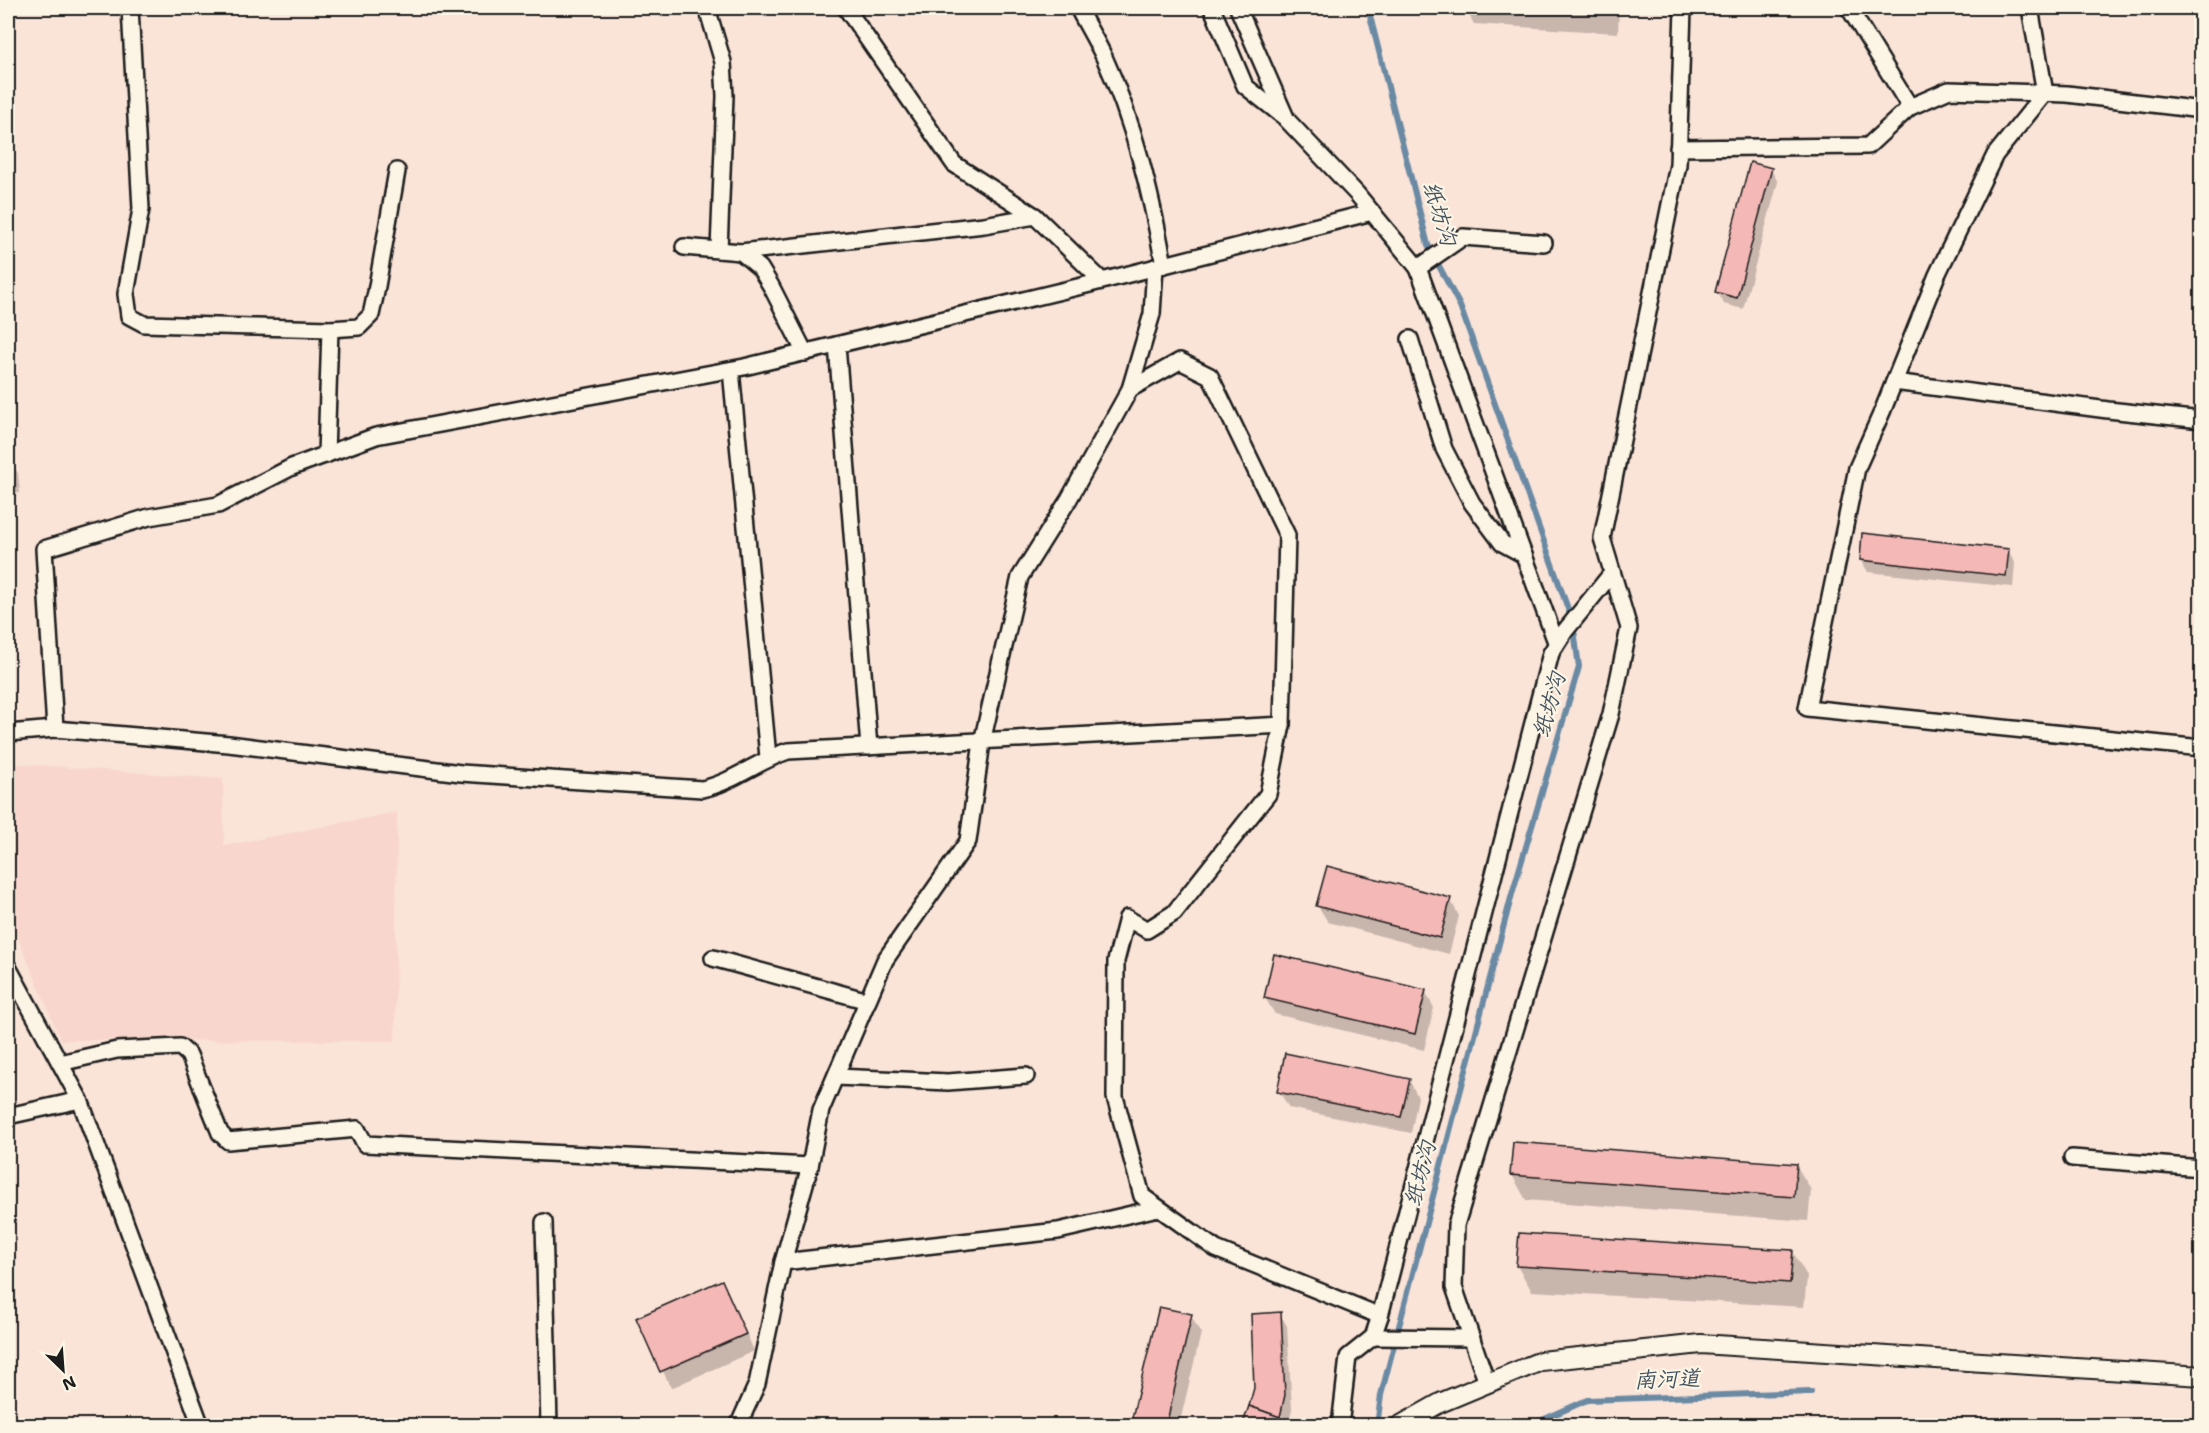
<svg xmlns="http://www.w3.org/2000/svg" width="2209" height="1433" font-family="'Shantell Sans','LXGW WenKai TC',sans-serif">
  <rect width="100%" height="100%" fill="#fae3d7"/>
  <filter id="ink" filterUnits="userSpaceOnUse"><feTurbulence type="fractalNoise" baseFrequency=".0167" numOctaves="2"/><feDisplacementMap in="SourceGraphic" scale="12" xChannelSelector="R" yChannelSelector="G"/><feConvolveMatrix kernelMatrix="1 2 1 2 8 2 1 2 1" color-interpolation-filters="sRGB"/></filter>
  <g filter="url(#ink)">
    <!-- built -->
    <polygon fill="#f8d6cd" points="8,763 223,779 224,846 397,812 395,1041 61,1040 8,914"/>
    <!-- shadow -->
    <g fill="#0003">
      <polygon points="1465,8 1619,8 1618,33 1474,24"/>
      <polygon points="1771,170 1778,182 1743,309 1724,304 1717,292"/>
      <polygon points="8,461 10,461 18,473 20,493 8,494"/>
      <polygon points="2008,550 2015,563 2013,587 1868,572 1861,560"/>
      <polygon points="1450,899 1459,916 1449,954 1328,922 1318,906"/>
      <polygon points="1425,991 1434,1008 1424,1050 1275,1014 1265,998"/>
      <polygon points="1409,1080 1418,1097 1411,1133 1289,1108 1279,1091"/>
      <polygon points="1796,1165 1811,1190 1808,1221 1526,1200 1512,1175"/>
      <polygon points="1792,1251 1807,1276 1804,1307 1532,1291 1517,1266"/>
      <polygon points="721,1282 731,1298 754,1351 671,1388 638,1319"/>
      <polygon points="1280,1314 1287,1326 1292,1409 1288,1426 1278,1409 1275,1411 1284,1426 1244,1426"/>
      <polygon points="1191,1316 1201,1333 1179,1426 1131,1426"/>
    </g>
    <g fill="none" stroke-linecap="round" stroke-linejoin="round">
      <!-- stream -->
      <g stroke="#6b8aa4" stroke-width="6">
        <polyline points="1368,8 1428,245 1460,306 1573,623 1579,667 1512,894 1381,1395 1377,1426"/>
        <polyline points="1529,1426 1587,1400 1811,1392"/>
      </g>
    </g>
    <!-- building -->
    <g fill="#f4b8b6" stroke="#1c1c1c" stroke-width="1.5">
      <polygon points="1750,162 1772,168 1737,298 1715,292"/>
      <polygon points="11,459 14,480 8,481 8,460"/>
      <polygon points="1862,533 2009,549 2006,576 1860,560"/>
      <polygon points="1327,866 1451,898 1440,938 1316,906"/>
      <polygon points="1274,954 1426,990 1415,1034 1264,998"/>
      <polygon points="1285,1053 1410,1079 1401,1117 1277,1092"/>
      <polygon points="1513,1142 1797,1164 1794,1197 1510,1175"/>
      <polygon points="1519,1233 1793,1250 1790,1283 1516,1266"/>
      <polygon points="722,1280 746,1334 660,1372 636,1318"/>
      <polygon points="1159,1307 1192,1314 1166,1426 1130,1426"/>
      <polygon points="1281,1312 1285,1395 1280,1417 1249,1406 1254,1388 1251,1314"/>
      <polygon points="1249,1406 1280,1417 1277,1426 1242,1426"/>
    </g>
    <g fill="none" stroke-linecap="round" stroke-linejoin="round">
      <defs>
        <g id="minor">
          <polyline points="130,8 141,209 126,294 129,316 144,324 330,329 359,327 371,315 376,292 397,171"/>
          <polyline points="707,8 723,62 725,96 719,250"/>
          <polyline points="846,8 954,164 1035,216 1102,281"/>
          <path d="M1078 8C1086 24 1096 40 1104 57 1134 122 1151 194 1164 265"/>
          <polyline points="1212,8 1245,86 1284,117"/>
          <polyline points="1238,8 1287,120 1357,194 1418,268"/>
          <polyline points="1849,8 1910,107"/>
          <polyline points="2030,8 2045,93 1995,155 1937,275 1882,412 1857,468 1807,708 2202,748"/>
          <polyline points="1678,148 1868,146 1910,107 1949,90 2067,94 2202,110"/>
          <polyline points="1544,243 1463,237 1418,268 1556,642"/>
          <polyline points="684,247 741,252 984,225 1035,216"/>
          <polyline points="741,252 760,268 771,286 805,353"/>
          <polyline points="1410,339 1444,449 1472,503 1502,543 1524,555"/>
          <polyline points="837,345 869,747"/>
          <polyline points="731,370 768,757"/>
          <polyline points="1894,382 2108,410 2202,420"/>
          <polyline points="326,455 330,329"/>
          <polyline points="1282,725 1268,794 1174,913 1147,930 1127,918 1116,961 1115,1097 1142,1196 1216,1249 1380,1316"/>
          <polyline points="55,729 44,549 149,517 218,505 292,467 376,436 744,367 1086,285 1372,212"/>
          <path d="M8 733 55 729 229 744 461 773 702 789C734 782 757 761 788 751L1282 725 1287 535 1210 376 1180 361 1130 389"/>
          <polyline points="713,958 868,1001"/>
          <polyline points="8,967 80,1100 201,1426"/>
          <polyline points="60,1063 117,1050 180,1047 189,1055 220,1133 228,1141 357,1129 365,1144 810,1166"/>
          <polyline points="836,1077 948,1082 1026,1076"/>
          <polyline points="8,1116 80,1100"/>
          <polyline points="2072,1158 2202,1168"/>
          <polyline points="544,1222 549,1426"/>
          <polyline points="783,1262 1058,1231 1158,1208"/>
          <polyline points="1373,1337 1472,1338"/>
          <polyline points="1487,1383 1454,1287 1456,1225 1611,714 1629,628 1602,538 1678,165 1683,8"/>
          <polyline points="738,1426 757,1384 783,1262 810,1166 821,1110 885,960 968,841 982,742 1020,577 1069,499 1130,389 1152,314 1155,267"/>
          <polyline points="1340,1426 1348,1357 1373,1337 1380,1316 1551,653 1565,631 1612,573"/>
        </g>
        <polyline id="tertiary" points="1399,1426 1440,1403 1541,1361 1701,1344 2202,1376"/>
      </defs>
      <!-- minor casing -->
      <use href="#minor" stroke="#1c1c1c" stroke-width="20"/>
      <!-- tertiary casing -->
      <use href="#tertiary" stroke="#1c1c1c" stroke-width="22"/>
      <!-- minor -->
      <use href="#minor" stroke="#fcf5e5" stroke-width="15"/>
      <!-- tertiary -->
      <use href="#tertiary" stroke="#fcf5e5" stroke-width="18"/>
    </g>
  </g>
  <g text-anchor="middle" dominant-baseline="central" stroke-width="4.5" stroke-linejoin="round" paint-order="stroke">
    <!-- water labels -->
    <g font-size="22" font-style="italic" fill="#445360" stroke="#fcf5e5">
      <text transform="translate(1440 213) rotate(73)">纸坊沟</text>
      <text transform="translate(1549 705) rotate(-74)">纸坊沟</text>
      <text transform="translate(1420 1174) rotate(-75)">纸坊沟</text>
      <text transform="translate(1667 1379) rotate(-2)">南河道</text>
    </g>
  </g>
  <!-- margin -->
  <rect width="2209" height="1433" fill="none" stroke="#fcf5e5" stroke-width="30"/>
  <rect x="15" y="15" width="2179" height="1403" fill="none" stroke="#1c1c1c" stroke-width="2" filter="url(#ink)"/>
  <!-- north arrow -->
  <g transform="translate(63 1370) rotate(155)" stroke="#fcf5e5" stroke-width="4.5" paint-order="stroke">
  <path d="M0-4.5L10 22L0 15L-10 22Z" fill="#1c1c1c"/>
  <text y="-9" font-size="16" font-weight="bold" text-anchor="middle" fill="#1c1c1c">N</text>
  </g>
</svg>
